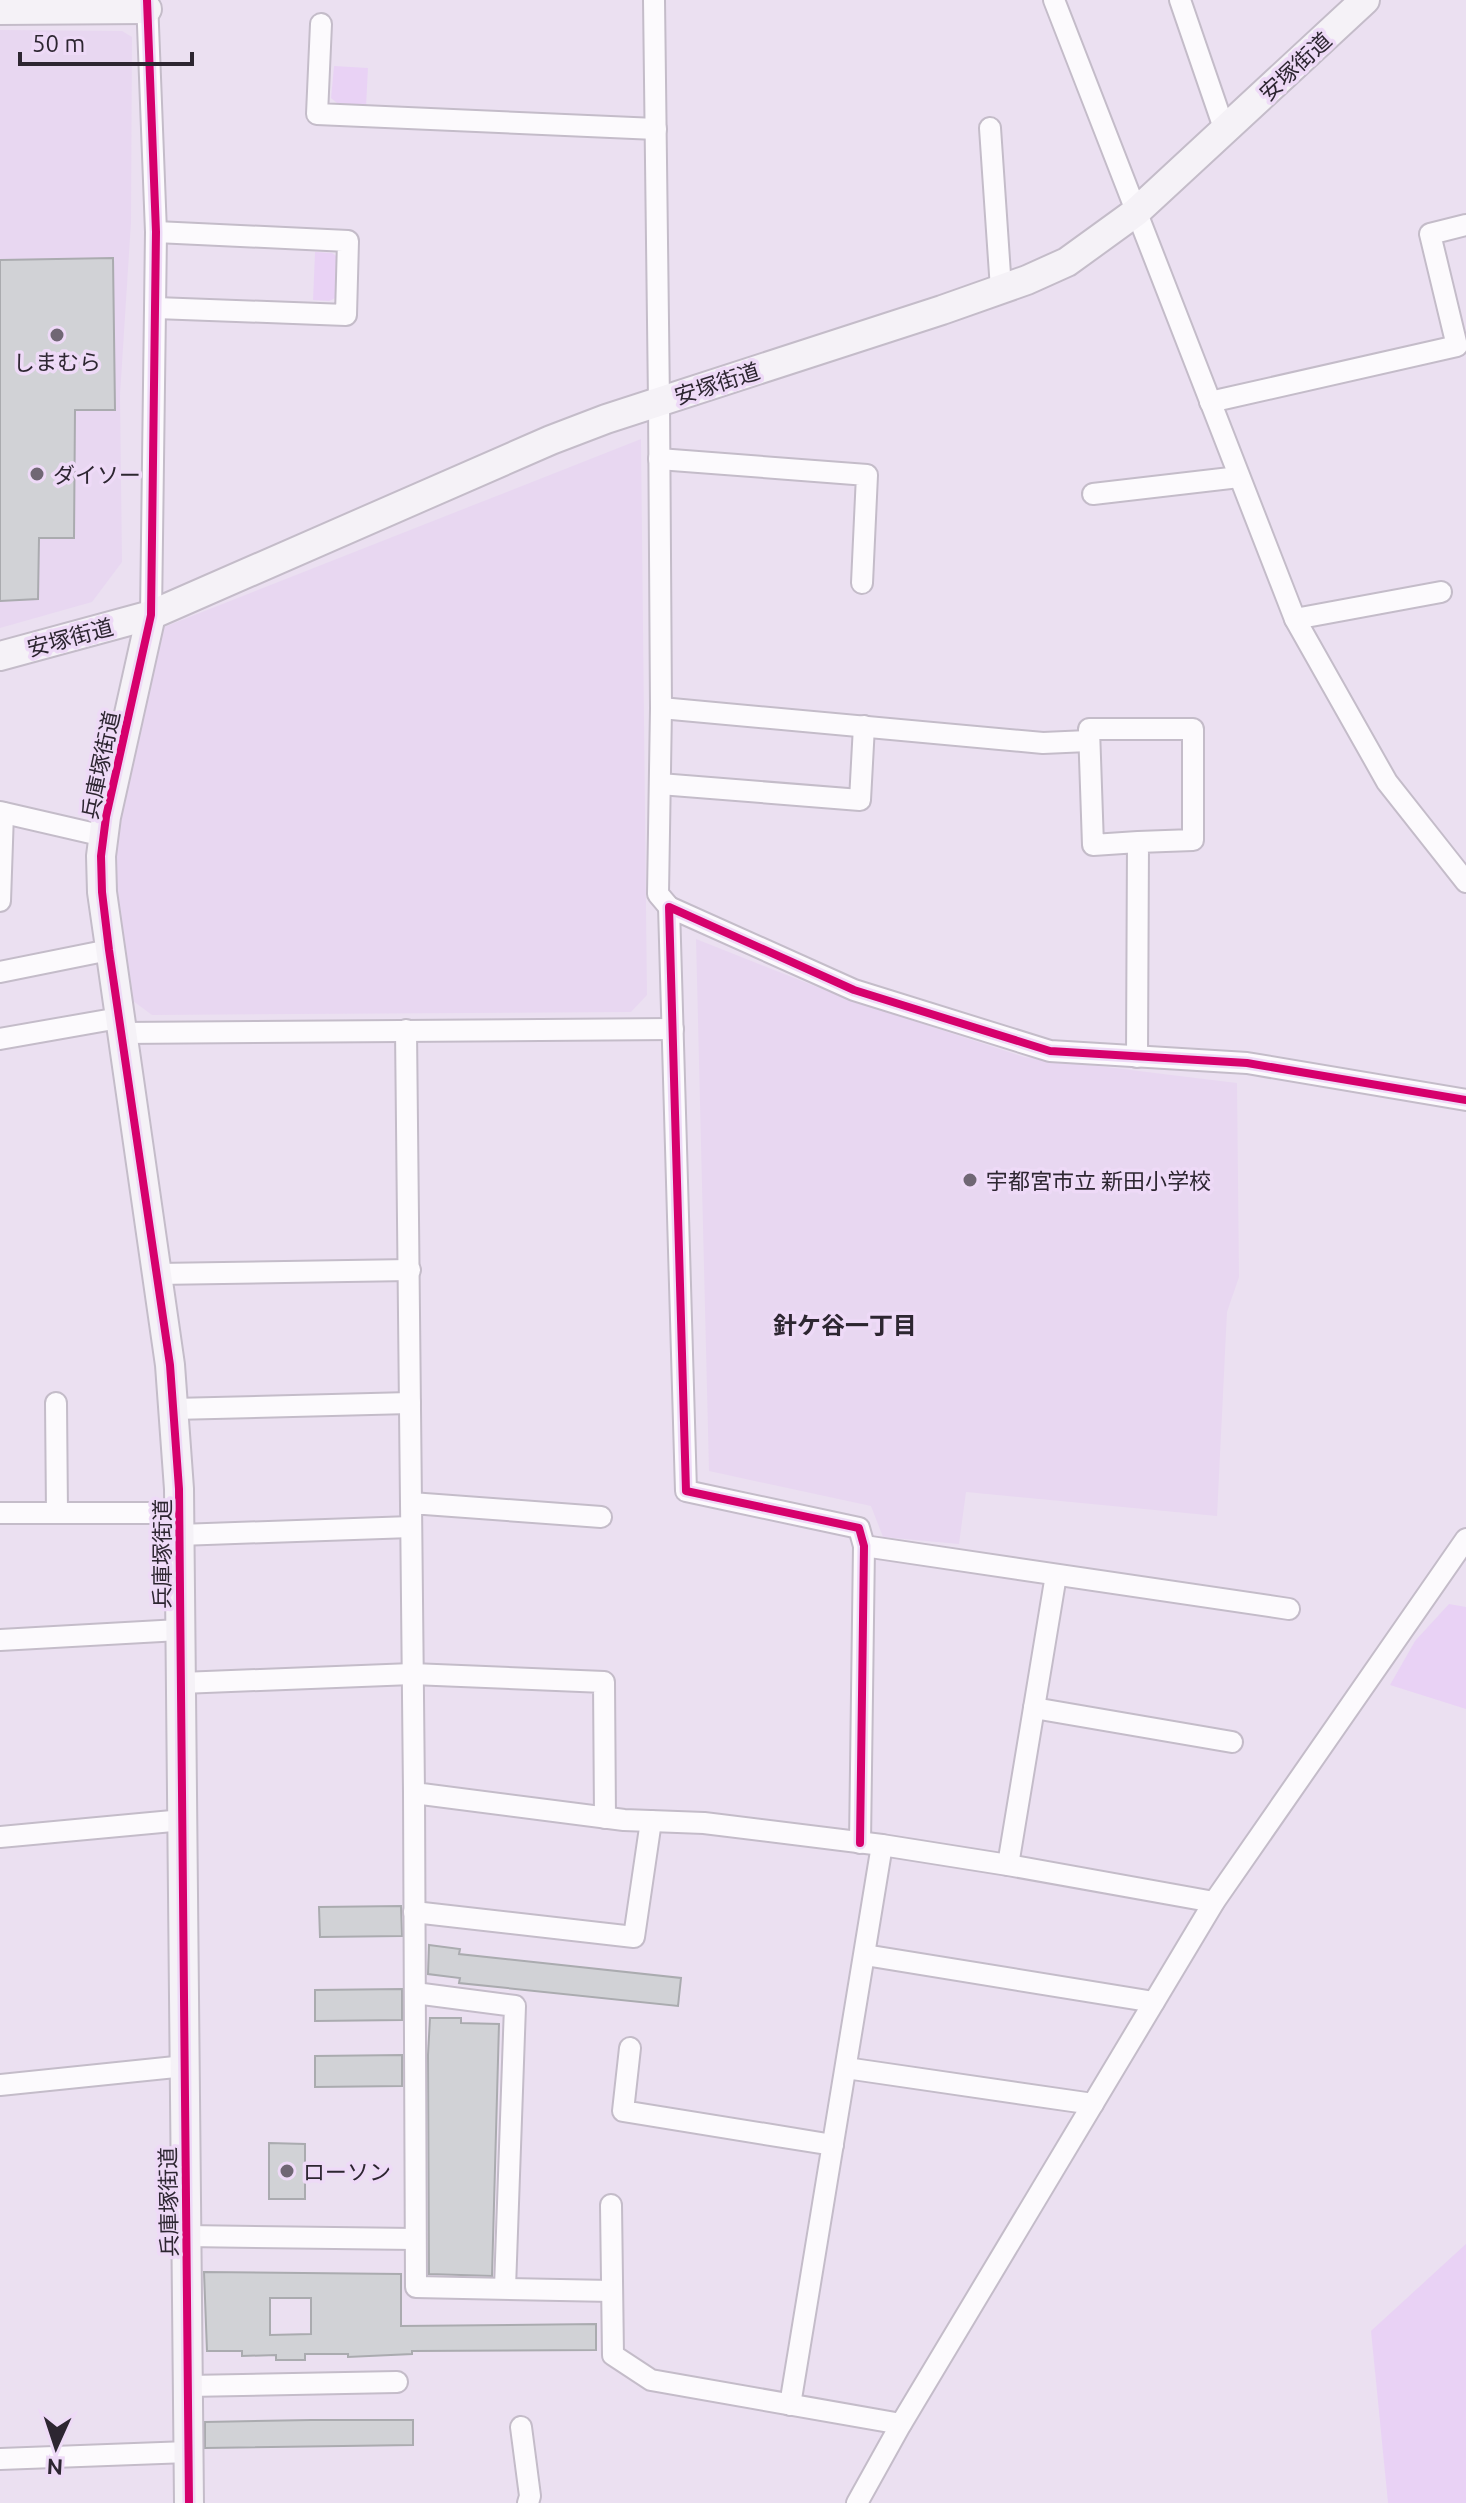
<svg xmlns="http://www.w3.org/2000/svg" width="1466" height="2503" font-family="Ubuntu,'Noto Sans JP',sans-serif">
  <rect width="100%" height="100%" fill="#ebe0f1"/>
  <!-- built -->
  <g fill="#e8d7f1">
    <polygon points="0,30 122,31 132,37 131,222 120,395 122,562 92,602 0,628"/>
    <polygon points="641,439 647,995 631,1012 152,1015 129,998 116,891 117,834 159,629"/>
    <polygon points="696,939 850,1000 1024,1057 1237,1083 1239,1277 1227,1312 1217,1516 966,1492 959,1544 883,1537 871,1506 709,1471"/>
  </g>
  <!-- green -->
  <g fill="#e9d2f5">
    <polygon points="334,66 368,68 366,108 342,107 331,98"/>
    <polygon points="315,252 332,253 340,259 339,296 329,301 313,300"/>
    <polygon points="1449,1604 1466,1607 1466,1709 1390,1685 1415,1641"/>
    <polygon points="1466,2244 1466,2503 1388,2503 1371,2331"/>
  </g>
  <!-- building -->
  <g fill="#d1d2d6" stroke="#aaabaf" stroke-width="2" fill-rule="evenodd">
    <polygon points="113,258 115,410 75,410 74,538 39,538 38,599 0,601 0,260"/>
    <polygon points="401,1906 402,1936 320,1937 319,1907"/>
    <polygon points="429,1945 460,1949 459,1954 681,1978 678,2006 459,1983 460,1978 428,1974"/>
    <polygon points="402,1989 402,2020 315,2021 315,1990"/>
    <polygon points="430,2018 461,2018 461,2023 499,2024 492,2276 429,2274 428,2055"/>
    <polygon points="402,2055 402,2086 315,2087 315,2056"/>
    <polygon points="269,2143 305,2144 305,2199 269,2199"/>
    <path d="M204 2272 401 2274V2326L596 2324V2350L412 2351V2354L348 2357V2354H305V2360H276V2355L242 2356V2351H207ZM270 2298H311V2334L270 2335Z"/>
    <polygon points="311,2420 413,2420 413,2445 205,2448 205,2422"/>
  </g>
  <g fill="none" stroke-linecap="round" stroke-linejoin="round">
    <defs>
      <g id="street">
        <polyline points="147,0 156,232 151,615"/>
        <polyline points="654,0 659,402 661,708 658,894 669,907"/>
        <polyline points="1054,0 1295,619 1387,782 1466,882"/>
        <polyline points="1180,0 1225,131"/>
        <polyline points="321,24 317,114 656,129"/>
        <polyline points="990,128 1001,289"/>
        <polyline points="156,308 346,315 348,241 156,232"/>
        <polyline points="1210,402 1457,346 1430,234 1466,225"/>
        <polyline points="659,459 867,475 862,583"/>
        <polyline points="1093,494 1239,477"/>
        <polyline points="1295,619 1441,592"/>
        <polyline points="661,708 1043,743 1088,741"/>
        <polyline points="660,784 860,800 864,726"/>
        <polyline points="0,812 104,836"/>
        <polyline points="0,901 3,813"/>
        <polyline points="0,972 109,950"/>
        <polyline points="406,1030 411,1503"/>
        <polyline points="121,1033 673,1029"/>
        <polyline points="0,1039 119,1018"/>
        <polyline points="1137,1057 1138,842 1193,840 1193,729 1089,729 1093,845 1138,842"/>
        <polyline points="157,1274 410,1270"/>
        <polyline points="56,1403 57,1513"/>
        <polyline points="173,1409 410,1403"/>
        <polyline points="0,1513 179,1513"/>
        <polyline points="601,1517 411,1503 414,1793 624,1820 704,1823 882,1845 1008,1865 1214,1902"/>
        <polyline points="179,1535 411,1527"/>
        <polyline points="864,1546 1289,1609"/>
        <polyline points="0,1640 179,1630"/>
        <polyline points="181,1683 412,1674 604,1682 605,1818"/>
        <polyline points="1034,1708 1232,1742"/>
        <polyline points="414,1793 416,2287 612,2291"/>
        <polyline points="0,1837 183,1820"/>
        <polyline points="860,1843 864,1546 859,1528 686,1491 669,907 854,990 1050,1051 1247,1063 1466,1100"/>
        <polyline points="1008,1865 1056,1575"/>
        <polyline points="414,1912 634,1937 651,1821"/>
        <polyline points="865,1955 1154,2002"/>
        <polyline points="415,1993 515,2006 505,2288"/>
        <polyline points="630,2048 623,2111 833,2145"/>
        <polyline points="846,2068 1093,2104"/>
        <polyline points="0,2085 185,2066"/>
        <polyline points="611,2205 613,2355 651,2380 901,2424"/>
        <polyline points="186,2236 415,2239"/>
        <polyline points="188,2386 397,2382"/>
        <polyline points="790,2405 882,1845"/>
        <polyline points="521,2427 530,2496 528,2503"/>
        <polyline points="0,2459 188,2452"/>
        <polyline points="857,2503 901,2424 1214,1902 1466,1539"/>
      </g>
      <g id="secondary">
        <polyline points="0,10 147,9"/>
        <polyline points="151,615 106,817 101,856 102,892 170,1365 179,1489 189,2503"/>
        <polyline points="0,656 151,615 551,440 606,419 942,310 1027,280 1067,262 1136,212 1365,0"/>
      </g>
    </defs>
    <!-- street casing -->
    <use href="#street" stroke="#c4bcc9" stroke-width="24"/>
    <!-- secondary casing -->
    <use href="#secondary" stroke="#c4bcc9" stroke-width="32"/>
    <!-- street -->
    <use href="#street" stroke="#fcfafd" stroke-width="20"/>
    <!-- secondary -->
    <use href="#secondary" stroke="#f5f2f7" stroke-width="28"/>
    <defs>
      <g id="cycleway">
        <polyline points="147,0 156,232 151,615 106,817 101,856 102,892 109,950 170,1365 179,1489 189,2503"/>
        <polyline points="860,1843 864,1546 859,1528 686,1491 669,907 854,990 1050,1051 1247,1063 1466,1100"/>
      </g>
    </defs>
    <!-- cycleway casing -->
    <use href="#cycleway" stroke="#eedaf7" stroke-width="13"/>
    <!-- cycleway -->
    <use href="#cycleway" stroke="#d6006c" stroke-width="8"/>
  </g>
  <!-- markers -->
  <g fill="#706774" stroke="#eedaf7" stroke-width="3">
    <circle cx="57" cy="335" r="8"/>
    <circle cx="37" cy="474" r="8"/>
    <circle cx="970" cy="1180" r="8"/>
    <circle cx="287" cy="2171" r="8"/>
  </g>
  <g text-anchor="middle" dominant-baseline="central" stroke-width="7" stroke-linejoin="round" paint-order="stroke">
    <!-- street labels -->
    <g font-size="22" fill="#2d2631" stroke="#eedaf7">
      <text transform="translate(1295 66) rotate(-43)">安塚街道</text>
      <text transform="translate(717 383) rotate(-18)">安塚街道</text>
      <text transform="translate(70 637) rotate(-15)">安塚街道</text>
      <text transform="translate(100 765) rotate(-78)">兵庫塚街道</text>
      <text transform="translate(161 1554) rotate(-90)">兵庫塚街道</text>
      <text transform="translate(168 2202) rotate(-91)">兵庫塚街道</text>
    </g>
    <!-- poi labels -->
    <g font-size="22" fill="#2d2631" stroke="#eedaf7" text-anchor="start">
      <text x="57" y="361" text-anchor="middle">しまむら</text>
      <text x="53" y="474">ダイソー</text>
      <text x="986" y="1180">宇都宮市立 新田小学校</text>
      <text x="303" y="2171">ローソン</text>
    </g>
    <!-- neighbourhood labels -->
    <g font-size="24" font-weight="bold" fill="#2d2631" stroke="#eedaf7">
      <text x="845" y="1325">針ケ谷一丁目</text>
    </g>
  </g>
  <!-- north arrow -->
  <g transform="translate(56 2447) rotate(183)" stroke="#eedaf7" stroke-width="6" paint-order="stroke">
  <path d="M0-6L14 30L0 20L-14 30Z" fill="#2d2631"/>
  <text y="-12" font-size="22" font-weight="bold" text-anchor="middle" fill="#2d2631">N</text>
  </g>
  <!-- scale -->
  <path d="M20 52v12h172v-12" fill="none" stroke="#2d2631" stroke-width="4"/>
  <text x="32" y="52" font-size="24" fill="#2d2631" stroke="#eedaf7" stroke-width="6" paint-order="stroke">50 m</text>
</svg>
